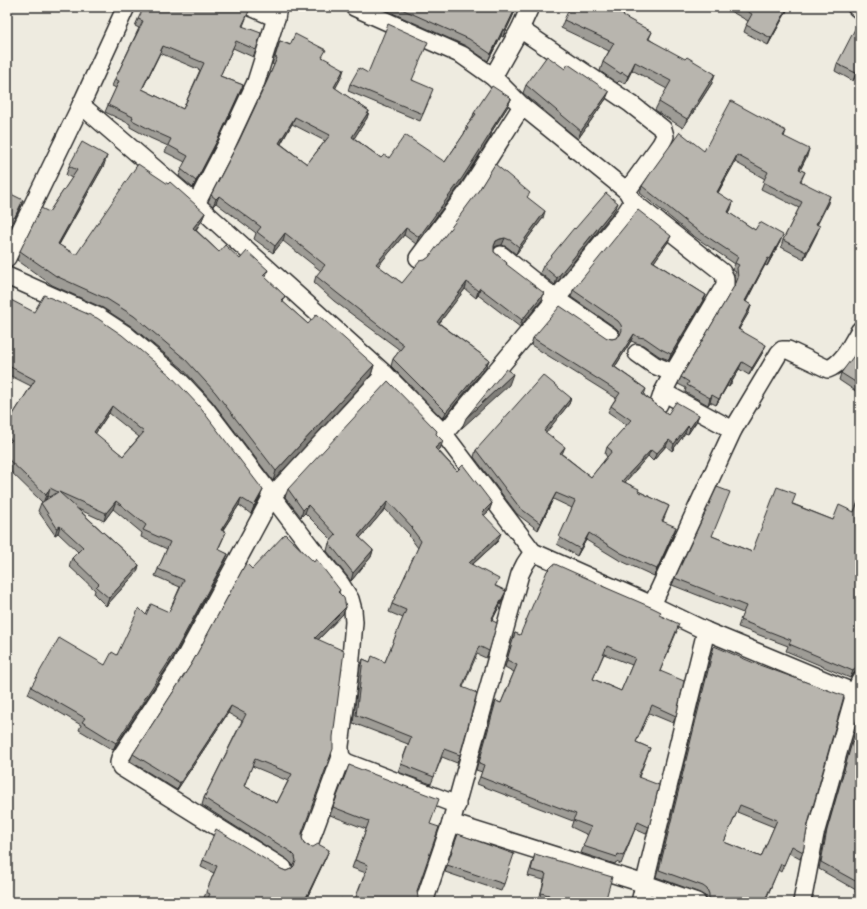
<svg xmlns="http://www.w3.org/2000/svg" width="867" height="909" font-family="'Architects Daughter',sans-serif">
  <rect width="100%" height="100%" fill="#eeebe0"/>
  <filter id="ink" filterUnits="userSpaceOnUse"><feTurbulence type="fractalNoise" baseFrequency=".025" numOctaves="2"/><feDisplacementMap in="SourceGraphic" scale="8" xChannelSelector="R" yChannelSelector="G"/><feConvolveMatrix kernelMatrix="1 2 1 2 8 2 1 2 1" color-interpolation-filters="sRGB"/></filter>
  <g filter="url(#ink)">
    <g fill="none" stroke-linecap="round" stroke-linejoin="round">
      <defs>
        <g id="minor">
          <polyline points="126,7 81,105 196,204 385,374 444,434 533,552 652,605 706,631 860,695"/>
          <polyline points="251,7 276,18"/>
          <polyline points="354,7 462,55 493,77 522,106 627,191 633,202 623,217 556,299 444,434"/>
          <polyline points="856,7 860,10"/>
          <polyline points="520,29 631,104 663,129 665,136 661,144 627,191"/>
          <polyline points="493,77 520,29 530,7"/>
          <polyline points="633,202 722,272 725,278 725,285 673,373 663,392 659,404"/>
          <polyline points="196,204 227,144 256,82 276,18 278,7"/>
          <polyline points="501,255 556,299 610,336"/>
          <polyline points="7,258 81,105"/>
          <polyline points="418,258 468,191 522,106"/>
          <path d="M7 276 99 317 125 334 175 376 204 407 310 546 340 583 350 599 353 610 354 622 350 669 340 746C340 754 340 759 348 763L457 805"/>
          <polyline points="637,353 654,365 673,373"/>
          <polyline points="663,392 733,430"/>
          <path d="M652 605 733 430 779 353 782 350H788L828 369C844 363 851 344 860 330"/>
          <polyline points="451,823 645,884 697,902"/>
          <polyline points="309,844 341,757"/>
          <polyline points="283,868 121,767 119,763 120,758 181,665 272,496 385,374"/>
          <polyline points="424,902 451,823 520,574 525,564 533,552"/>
          <polyline points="640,902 706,631"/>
          <polyline points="802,902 815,834 855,693 860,681"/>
        </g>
      </defs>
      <!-- minor casing -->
      <use href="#minor" stroke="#2b2b2b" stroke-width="20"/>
      <!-- minor -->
      <use href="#minor" stroke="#fbf7ec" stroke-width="17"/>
    </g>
    <!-- wall -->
    <g fill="#9e9c96" stroke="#2b2b2b" fill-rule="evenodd">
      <polygon points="379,7 517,7 503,37 501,36 488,61 466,46"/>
      <polygon points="723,7 789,7 768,45 744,32 748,21"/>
      <path d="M247 16 243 26 256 50 253 57 233 48 220 76 243 85 240 92 218 140 193 188 179 176 185 162 165 152 168 146 150 138 130 127V124L105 112 108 105 116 88 112 86 115 79 139 28 135 26 138 19ZM160 53 200 70 183 109 142 89Z"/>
      <polygon points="623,17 652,32 649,39 712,83 683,128 655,110 659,102 667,89 632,70 625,84 619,81 617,83 600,71 603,62 609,51 561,28 564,20"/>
      <path d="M280 41 323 57 342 76 335 88 369 111 367 118 354 138 381 158 445 162 464 134 466 127 472 119 474 113 511 99 508 106 492 131 490 138 460 185 416 244 404 235 378 266 402 283 425 260 528 198 543 218 516 254 507 247 502 245 497 246 494 248V252L507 263 506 265 542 300 520 327 478 295 476 298 465 289 439 323 489 360 486 367 443 419 391 366 393 359 400 350 334 301 314 283 316 276 321 271 283 241 273 253 254 239 256 233 216 203 213 206 208 202 211 195 239 141 274 65 272 64ZM292 124 325 141 307 164 281 144Z"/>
      <polygon points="837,64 860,67 853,81 835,71"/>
      <polygon points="565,69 606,99 578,139 523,93 526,85"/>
      <polygon points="368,73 413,80 431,96 420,121 348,91 350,84"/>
      <polygon points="786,131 784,137 807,156 800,170 805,172 801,181 828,203 817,225 817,233 804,259 781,247 783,240 799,208 761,189 765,179 735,162 718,193 731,209 729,213 755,230 780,242 767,266 765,265 746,302 751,305 749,312 739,329 763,352 749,375 739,369 729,387 727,386 716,405 710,402 708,405 685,392 686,388 678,384 681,377 735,285 734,275 736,272 732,270 735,264 692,235 640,193 642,186 704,151"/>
      <polygon points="104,165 59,245 76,255 205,213 201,222 196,230 219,252 240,259 265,278 285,296 283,302 308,324 374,365 371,375 273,481 212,401 182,368 131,326 103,308 52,285 17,260 20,251 49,212 72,178 66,175 69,166"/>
      <polygon points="615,210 555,285 540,273 543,266 575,229"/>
      <polygon points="668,242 654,262 706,295 703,302 669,360 659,356 643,345 636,343 631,341 615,367 646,389 644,395 668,414 699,415 696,422 688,434 685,433 672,451 666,446 653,461 648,456 625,482 638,491 669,506 663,521 674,534 654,576 619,560 586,540 577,556 557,544 572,508 553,499 538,530 517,514 474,457 476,450 571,398 569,404 546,432 562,454 591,477 607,457 605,454 607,447 627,425 608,412 611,406 616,398 531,345 533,338 607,338 612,339 616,338 620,336 619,331 616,328 571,297 573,290"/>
      <path d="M7 298 260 497 251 514 239 505 223 530 226 532 218 550 228 554 225 561 172 660 113 750 79 730 81 725 28 694 31 687 105 665 117 655 146 615 169 612 180 587 155 576 167 549 141 537 142 533 113 509 104 521 78 509 139 565 137 572 106 606 94 594 95 590 69 566 72 558 78 552 58 533 55 535 38 511 41 503 42 502 7 468V424L31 386 7 374ZM109 413 139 437 123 456 95 434ZM48 496 51 497 44 502Z"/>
      <polygon points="860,355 860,394 839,380 841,373"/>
      <polygon points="436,434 440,449 438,450 457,471 492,503 489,511 484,515 498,541 472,565 496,586 506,591 503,599 492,621 489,651 486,658 477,654 463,687 460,755 457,763 442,757 431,784 398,772 408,744 353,723 360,667 363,659 370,662 385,662 403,618 389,612 392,604 418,548 409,536 410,535 385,509 360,538 373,550 371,557 351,581 327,551 329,543 332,540 305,513 301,517 285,497 288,489"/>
      <polygon points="860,497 860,671 854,673 850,678 786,651 788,646 738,627 743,613 672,585 675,578 712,536 752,552 793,504 833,520 854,512"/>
      <path d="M252 569 340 590 339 592 346 607 343 614 318 640 302 838 304 843 326 857 305 902H206L207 901 203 900 214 873 201 867 203 860 281 869 286 871 291 869 293 867 292 864 288 860 202 805 204 798 242 721 228 713 177 790 130 761 133 754 192 663ZM252 766 288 781 277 803 244 786Z"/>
      <path d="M602 586 659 616 677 631 660 671 676 716 673 723 649 713 636 742 650 748 639 777 649 827 646 834 635 829 621 864 616 862 615 864 581 853 588 835 571 827 573 821 477 784 482 772 476 770 493 708 496 701 501 703 514 672 505 667 515 633 520 635ZM604 654 632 665 621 691 593 679Z"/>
      <path d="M714 646 808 824 803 852 800 859 789 853 781 872 778 870 765 902H707V900L705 896 700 893 656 877 711 653ZM737 812 774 827 761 857 724 842Z"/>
      <polygon points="855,732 860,734 860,894 855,892 856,890 819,869 825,836"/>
      <polygon points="349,765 430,824 417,891 352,868 366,829 330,815"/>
      <polygon points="458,834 504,884 501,891 445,872"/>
      <polygon points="535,854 605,902 546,902 539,900 544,880 528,876"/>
    </g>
    <!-- shaded-wall -->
    <g fill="#817f7a" stroke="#2b2b2b">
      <polygon points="516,7 517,7 503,37 505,30"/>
      <polygon points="788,7 789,7 768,45 771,38"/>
      <polygon points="503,29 501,36 488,61 491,54"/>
      <polygon points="163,46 160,53 139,96 142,89"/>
      <polygon points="635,62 632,70 625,84 628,76"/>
      <polygon points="860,65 860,67 853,81 856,73"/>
      <polygon points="344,69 342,76 332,95 334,87"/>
      <polygon points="715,74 712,83 683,128 687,119"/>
      <polygon points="243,85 240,92 218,140 193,188 196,181"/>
      <polygon points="609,92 606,99 578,139 581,131"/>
      <polygon points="511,99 508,106 488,137 491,130"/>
      <polygon points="369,111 367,118 350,145 352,137"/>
      <polygon points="295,117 292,124 277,150 279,143"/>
      <polygon points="492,131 490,138 460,185 416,244 419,237"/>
      <polygon points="809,149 807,156 797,176 799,169"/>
      <polygon points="737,155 735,162 714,199 717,192"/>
      <polygon points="107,156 104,165 54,253 58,244"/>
      <polygon points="219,196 216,203 213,206 216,199"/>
      <polygon points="830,196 828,203 814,231 816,224"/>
      <polygon points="23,200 20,208 7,235 7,233"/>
      <polygon points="733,202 731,209 725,219 728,212"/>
      <polygon points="618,203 615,210 555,285 557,278"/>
      <polygon points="545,211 543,218 516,254 519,247"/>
      <polygon points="205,213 201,222 190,237 193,228"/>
      <polygon points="820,226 817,233 804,259 806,252"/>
      <polygon points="406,228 404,235 374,271 376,264"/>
      <polygon points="285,233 283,241 273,253 275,246"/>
      <polygon points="783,235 780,242 767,266 770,259"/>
      <polygon points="671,236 668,242 650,268 652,261"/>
      <polygon points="505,238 502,245 497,246 493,248 494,246 496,241 500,239"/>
      <polygon points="768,258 765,265 742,308 745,301"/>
      <polygon points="268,270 265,279 263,275"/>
      <polygon points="467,282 465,289 435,329 437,322"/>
      <polygon points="480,288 478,295 476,298 478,291"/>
      <polygon points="544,293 542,300 520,327 522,320"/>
      <polygon points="706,295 703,302 669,360 671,354"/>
      <polygon points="285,296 282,305 281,300"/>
      <polygon points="751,305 749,312 735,336 738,329"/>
      <polygon points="634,334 631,341 611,373 613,366"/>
      <polygon points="766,345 763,352 749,375 752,368"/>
      <polygon points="489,360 486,367 443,419 446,412"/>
      <polygon points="742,362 739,369 729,387 731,380"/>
      <polygon points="374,365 371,375 273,481 276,471"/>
      <polygon points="513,374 509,385 462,428 466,418"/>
      <polygon points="730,379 727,386 716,405 719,399"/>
      <polygon points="712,395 710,402 708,405 710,398"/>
      <polygon points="571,398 569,404 542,438 544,431"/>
      <polygon points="112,406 109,413 91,440 94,432"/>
      <polygon points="699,415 696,422 688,434 690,428"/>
      <polygon points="688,426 685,433 672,451 674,444"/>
      <polygon points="669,440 666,446 653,461 656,454"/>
      <polygon points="443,441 440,449 433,455 435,448"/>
      <polygon points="565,447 562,454 558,460 560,453"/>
      <polygon points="651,450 648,456 620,488 622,481"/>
      <polygon points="50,488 48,496 43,503 46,495"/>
      <polygon points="263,490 260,497 251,514 254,506"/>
      <polygon points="556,493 553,499 538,530 540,523"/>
      <polygon points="241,498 239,505 218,537 221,530"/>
      <polygon points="116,501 113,509 104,521 106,513"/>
      <polygon points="388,501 385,509 355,544 358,536"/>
      <polygon points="492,503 489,511 479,520 482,513"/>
      <polygon points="308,505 305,513 301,517 303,510"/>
      <polygon points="60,526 58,533 55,535 57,528"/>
      <polygon points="676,527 674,534 654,576 657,569"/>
      <polygon points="501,533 498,541 466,570 469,563"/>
      <polygon points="589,533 586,540 577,556 580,549"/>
      <polygon points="373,550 371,557 351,581 353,573"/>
      <polygon points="228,554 225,561 172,660 113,750 116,743"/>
      <polygon points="139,565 137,572 106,606 109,598"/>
      <polygon points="506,591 503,599 488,628 491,620"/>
      <polygon points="346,607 343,614 312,646 315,638"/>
      <polygon points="860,665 860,669 859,671 854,673 850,678 853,671 857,666"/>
      <polygon points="231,706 228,713 177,790 180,783"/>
      <polygon points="329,850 326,857 305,902 304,902"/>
    </g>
    <!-- building -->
    <g fill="#b8b5ae" stroke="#2b2b2b" fill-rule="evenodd">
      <path d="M144 7H247L250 9 242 26 261 33 256 50 236 41 220 76 243 85 221 133 196 181 181 169 188 156 168 145 171 139 153 131 132 120 133 117 108 105 119 81 115 79 143 21 138 19ZM163 46 204 63 183 109 142 89Z"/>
      <polygon points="397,7 516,7 505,30 503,29 491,54 469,39"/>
      <polygon points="570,7 608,7 624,15 623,16 652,32 648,39 685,59 687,57 715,74 687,119 659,102 671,81 635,62 628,76 622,72 621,74 603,62 614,43 564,20"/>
      <polygon points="739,7 788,7 771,38 746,25 752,14"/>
      <polygon points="388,24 428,42 412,80 433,89 423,114 350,84 359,68 368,73"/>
      <polygon points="857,25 860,27 860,65 856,73 837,64"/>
      <path d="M295 34 326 50 322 57 344 69 334 87 369 111 352 137 381 158 384 155 389 158 405 135 445 162 468 128 466 127 476 114 474 113 492 86 509 97 511 99 491 130 492 131 462 178 419 237 406 228 376 264 402 283 420 261 425 260 429 257 479 190 495 164 530 193 527 197 545 211 519 247 510 240 505 238 500 239 496 241 494 246V252L507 263 506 264 544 293 522 320 480 288 478 291 467 282 437 322 489 360 446 412 393 359 404 345 337 293 316 276 325 265 285 233 275 246 257 232 261 227 219 196 216 199 211 195 239 141 268 79 277 58 275 57 280 41 290 45ZM295 117 330 135 307 164 279 143Z"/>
      <polygon points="547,56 565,69 568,64 609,92 581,131 526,85"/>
      <polygon points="731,101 786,131 783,136 809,149 799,169 805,172 800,181 830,196 816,224 820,226 806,252 783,240 802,202 763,182 768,172 737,155 717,192 733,202 728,212 755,230 760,222 783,235 770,259 768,258 745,301 751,305 738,329 766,345 752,368 742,362 731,380 730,379 719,399 712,395 710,398 687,385 689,382 681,377 736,283 738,278 737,268 739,265 735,263 738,257 694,228 642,186 654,168 680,132 704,151"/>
      <polygon points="82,142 107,156 58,244 76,255 138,164 168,184 170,182 205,213 193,228 219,252 225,245 240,259 247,251 268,270 263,275 285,296 281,300 308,324 317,314 374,365 276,471 215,392 185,359 134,316 107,299 56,276 20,251 41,208 49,212 77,170 69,166"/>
      <polygon points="7,192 23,200 7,233"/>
      <polygon points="606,193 618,203 557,278 543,266 574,228 575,229"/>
      <polygon points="638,210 671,236 652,261 706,295 671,354 661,349 645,338 638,337 634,334 613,366 646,389 642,394 668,414 676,402 699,415 690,428 688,426 674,444 669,440 656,454 651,450 622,481 639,489 638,491 669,506 662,521 676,527 657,569 621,553 589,533 580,549 559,537 575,501 556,493 540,523 520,508 476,450 543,375 571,398 544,431 565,447 560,453 591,477 612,451 607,447 631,420 611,406 620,393 533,338 560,306 607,338 612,339 616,338 620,335 622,330 621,325 618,321 573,290"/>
      <path d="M44 295 97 318 122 335 171 376 199 406 263 490 254 506 241 498 221 530 226 532 218 549 228 554 175 652 116 743 82 722 85 718 31 687 59 638 105 665 112 652 117 655 139 608 146 615 151 604 169 612 184 580 158 569 170 542 143 530 146 525 116 501 106 513 59 492 139 565 109 598 96 587 99 584 72 558 83 547 60 526 57 528 41 503 58 492 50 488 46 495 7 458V445L12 440 7 437V424L35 380 7 365V361L9 357 7 356V298L34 312ZM112 406 144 432 123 456 94 432Z"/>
      <polygon points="856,353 860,355 860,385 841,373"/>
      <polygon points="506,369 513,374 466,418"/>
      <polygon points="388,381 437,431 436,434 443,441 435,448 457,471 463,465 492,503 482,513 501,533 469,563 499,579 495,586 506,591 491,620 497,623 489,651 479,646 462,687 477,693 460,755 444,749 434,777 401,764 411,737 356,715 363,659 370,662 372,656 385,662 406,610 392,604 421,541 412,529 413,528 388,501 358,536 373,550 353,573 329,543 336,535 308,505 303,510 288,489"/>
      <polygon points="717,487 730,492 712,536 752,552 777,487 796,494 792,504 833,520 839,505 854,512 860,497 860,665 857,666 853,671 789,644 791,640 740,620 746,606 675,578"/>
      <path d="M285 534 314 562 316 559 340 590 338 592 344 598 346 607 315 638 344 651 333 737V749L302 833V838L304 843 308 846 313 847 318 844 329 850 304 902H206L210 894 206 892 217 866 203 860 216 829 281 869 286 871 291 869 294 866 296 861 295 856 291 852 204 798 246 714 231 706 180 783 133 754 192 663 246 563 252 569ZM255 759 292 774 277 803 244 786Z"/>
      <path d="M555 564 602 585V586L653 608 661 612 659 615 679 624 660 671 684 681 676 716 652 705 636 742 650 748 638 777 659 785 649 827 638 822 623 856 618 854 617 857 583 846 591 827 573 820 576 814 480 777 484 765 479 763 496 701 501 703 517 665 507 660 515 633 520 635 547 571 553 565ZM607 646 635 658 621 691 593 679Z"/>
      <path d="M714 646 754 663 844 696 808 824 803 852 792 846 784 865 781 864 764 902H736L734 901V902H707L709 899V894L707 889 703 886 659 870ZM740 805 777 820 761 857 724 842Z"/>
      <polygon points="855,732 860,734 860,887 858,886 859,883 821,862 827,830"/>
      <polygon points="349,765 439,799 430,824 439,827 417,891 418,898 417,902 354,902 368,865 355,860 369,821 333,807"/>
      <polygon points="458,834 514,854 504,884 447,865"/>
      <polygon points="535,854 612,877 605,902 547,902 549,895 541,893 546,874 531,870"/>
      <polygon points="341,899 350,902 340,902"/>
    </g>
  </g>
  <!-- margin -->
  <rect width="867" height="909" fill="none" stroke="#fbf7ec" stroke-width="24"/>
  <rect x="12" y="12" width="843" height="885" fill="none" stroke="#2b2b2b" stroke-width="1.5" filter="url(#ink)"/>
</svg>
